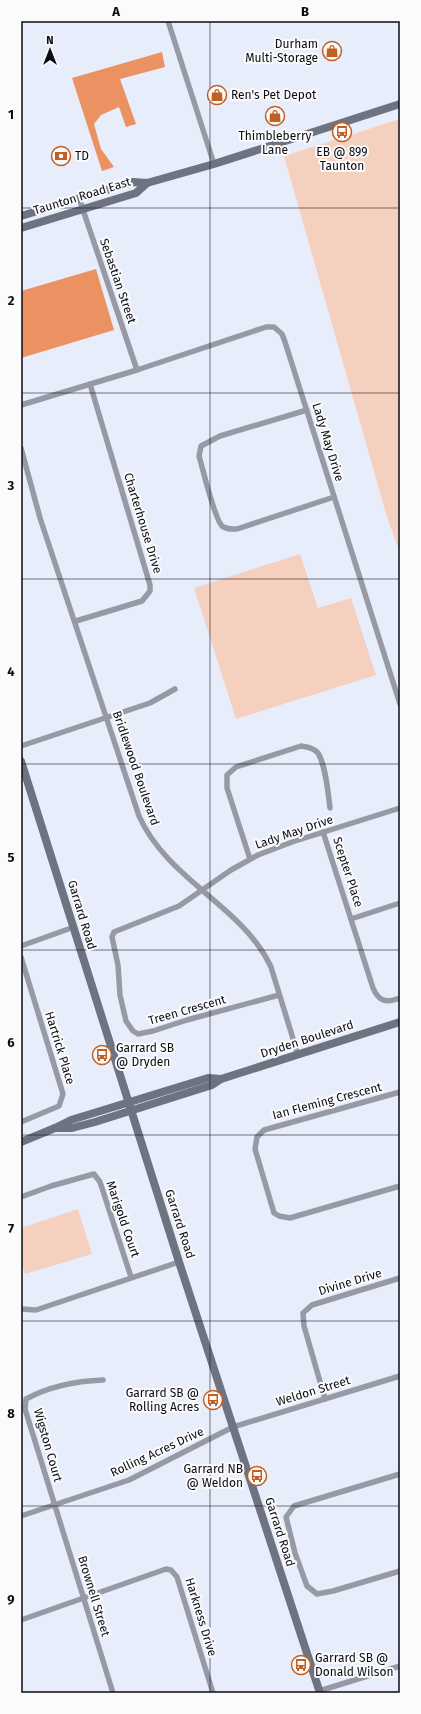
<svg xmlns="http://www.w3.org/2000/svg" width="421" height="1714" font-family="'Fira Sans',sans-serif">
  <rect width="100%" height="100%" fill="#e8edfc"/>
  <!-- green -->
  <g fill="#f6d0be">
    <polygon points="400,119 400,553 387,517 284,156"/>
    <polygon points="300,554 318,608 351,598 376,675 236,719 194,588"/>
    <polygon points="78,1209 92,1254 25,1274 21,1260 21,1228"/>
  </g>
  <!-- forest -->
  <g fill="#ec9262">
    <polygon points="162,52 165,67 120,79 136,124 126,127 119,107 101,115 94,124 101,149 114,167 102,171 72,78"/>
    <polygon points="96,269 114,330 21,358 21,291"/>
  </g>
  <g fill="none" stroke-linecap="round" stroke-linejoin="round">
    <!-- street -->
    <g stroke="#979aa5" stroke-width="5.5">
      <polyline points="168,21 214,164"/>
      <polyline points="79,198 137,370"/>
      <polyline points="21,405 137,370 266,327 274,327 282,334 285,342 400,704"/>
      <path d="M307 410 220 436 201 446 199 456C203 469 214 518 222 526 227 530 232 529 237 529L334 497"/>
      <path d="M21 448 40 518 139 816C168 881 243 906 271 967L298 1055"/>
      <polyline points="76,621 142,601 150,591 150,585 90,384"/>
      <polyline points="21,746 150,703 175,689"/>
      <path d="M323 832 373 988C379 1002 386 1003 400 998"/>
      <path d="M250 859 227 788V775L236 767 301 746C308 747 314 748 318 753 326 766 328 793 330 808"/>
      <polyline points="351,919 400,903"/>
      <polyline points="21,946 74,927"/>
      <polyline points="21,957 63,1094 59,1106 21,1122"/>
      <polyline points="279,995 187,1020 153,1031 138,1034 133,1031 126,1021 120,995 118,965 112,937 114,932 179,906 231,870 258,855 292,842 400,808"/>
      <polyline points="400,1092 264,1130 257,1137 255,1149 274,1213 279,1216 290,1218 400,1186"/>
      <polyline points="21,1197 51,1186 94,1174 100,1182 131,1277"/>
      <polyline points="21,1309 36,1310 179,1262"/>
      <path d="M103 1380C76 1381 50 1386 26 1399L25 1409 113 1693"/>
      <polyline points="325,1399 304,1326 303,1313 312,1305 400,1278"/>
      <polyline points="400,1474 294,1506 286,1517 295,1553 307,1586 317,1594 333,1591 400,1571"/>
      <polyline points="21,1516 129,1480 233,1427 400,1376"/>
      <polyline points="21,1620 166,1569 171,1570 177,1577 213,1693"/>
      <polyline points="319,1691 400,1666"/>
    </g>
    <!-- secondary -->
    <g stroke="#6e7381" stroke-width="8">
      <polyline points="21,216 133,182 147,183 214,164 400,104"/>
      <polyline points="21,228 136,193 147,183"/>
      <polyline points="21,761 179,1262 320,1693"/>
      <polyline points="55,1128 72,1128 95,1122 212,1085 221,1079 400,1022"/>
      <polyline points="21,1142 55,1128 71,1120 208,1078 221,1079"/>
    </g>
  </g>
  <!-- grid -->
  <path fill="none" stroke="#0a0c14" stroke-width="1" stroke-opacity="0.55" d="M210 21V1693M21 208H400M21 393H400M21 579H400M21 764H400M21 950H400M21 1135H400M21 1321H400M21 1506H400"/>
  <!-- icons -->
  <defs>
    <symbol id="shop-ring" viewBox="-11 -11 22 22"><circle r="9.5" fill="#fbfbfb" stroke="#c26023" stroke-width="1.5"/><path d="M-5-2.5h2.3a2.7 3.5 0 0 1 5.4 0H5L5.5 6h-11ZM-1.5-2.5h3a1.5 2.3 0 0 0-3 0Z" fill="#c26023"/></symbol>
    <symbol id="bus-ring" viewBox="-11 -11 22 22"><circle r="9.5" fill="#fbfbfb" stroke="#c26023" stroke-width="1.5"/><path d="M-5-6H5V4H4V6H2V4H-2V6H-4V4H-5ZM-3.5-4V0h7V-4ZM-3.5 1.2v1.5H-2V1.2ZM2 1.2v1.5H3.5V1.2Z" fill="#c26023"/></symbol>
    <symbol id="bank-ring" viewBox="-11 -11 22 22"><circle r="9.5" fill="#fbfbfb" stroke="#c26023" stroke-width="1.5"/><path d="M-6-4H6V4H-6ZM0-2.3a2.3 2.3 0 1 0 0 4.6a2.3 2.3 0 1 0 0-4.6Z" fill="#c26023"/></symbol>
  </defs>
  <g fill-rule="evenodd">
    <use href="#shop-ring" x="321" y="40" width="22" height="22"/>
    <use href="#shop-ring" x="206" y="84" width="22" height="22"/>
    <use href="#shop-ring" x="264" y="105" width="22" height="22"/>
    <use href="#bus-ring" x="331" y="121" width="22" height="22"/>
    <use href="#bank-ring" x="50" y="145" width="22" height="22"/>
    <use href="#bus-ring" x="91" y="1044" width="22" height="22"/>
    <use href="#bus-ring" x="202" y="1389" width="22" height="22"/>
    <use href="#bus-ring" x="246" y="1465" width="22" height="22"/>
    <use href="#bus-ring" x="290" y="1654" width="22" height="22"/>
  </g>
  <g text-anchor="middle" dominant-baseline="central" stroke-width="4" stroke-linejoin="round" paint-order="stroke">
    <!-- poi labels -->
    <g font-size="12" fill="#0a0c14" stroke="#fbfbfb" text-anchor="start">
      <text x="318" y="44" text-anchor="end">Durham<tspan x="318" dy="14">Multi-Storage</tspan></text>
      <text x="231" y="95">Ren's Pet Depot</text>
      <text x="275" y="136" text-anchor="middle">Thimbleberry<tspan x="275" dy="14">Lane</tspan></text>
      <text x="342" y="152" text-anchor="middle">EB @ 899<tspan x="342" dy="14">Taunton</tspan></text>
      <text x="75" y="156">TD</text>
      <text x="116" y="1048">Garrard SB<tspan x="116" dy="14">@ Dryden</tspan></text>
      <text x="199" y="1393" text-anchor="end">Garrard SB @<tspan x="199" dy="14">Rolling Acres</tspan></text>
      <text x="243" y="1469" text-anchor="end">Garrard NB<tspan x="243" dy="14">@ Weldon</tspan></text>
      <text x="315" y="1658">Garrard SB @<tspan x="315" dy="14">Donald Wilson</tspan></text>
    </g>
    <!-- street labels -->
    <g font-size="12" fill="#0a0c14" stroke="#fbfbfb">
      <text transform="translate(82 196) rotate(-17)">Taunton Road East</text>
      <text transform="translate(118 281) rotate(71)">Sebastian Street</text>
      <text transform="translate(328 442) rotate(73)">Lady May Drive</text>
      <text transform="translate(143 523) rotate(73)">Charterhouse Drive</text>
      <text transform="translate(136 768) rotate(71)">Bridlewood Boulevard</text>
      <text transform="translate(294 832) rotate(-19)">Lady May Drive</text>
      <text transform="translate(348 872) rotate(72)">Scepter Place</text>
      <text transform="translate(82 915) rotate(73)">Garrard Road</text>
      <text transform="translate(187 1010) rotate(-16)">Treen Crescent</text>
      <text transform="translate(307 1039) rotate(-18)">Dryden Boulevard</text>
      <text transform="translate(60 1048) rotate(73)">Hartrick Place</text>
      <text transform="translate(327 1101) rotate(-15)">Ian Fleming Crescent</text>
      <text transform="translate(123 1219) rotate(71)">Marigold Court</text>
      <text transform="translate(180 1224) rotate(72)">Garrard Road</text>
      <text transform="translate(350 1282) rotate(-17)">Divine Drive</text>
      <text transform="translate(313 1391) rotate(-17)">Weldon Street</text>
      <text transform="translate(48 1445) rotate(74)">Wigston Court</text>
      <text transform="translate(157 1452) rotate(-25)">Rolling Acres Drive</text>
      <text transform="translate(280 1532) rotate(72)">Garrard Road</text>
      <text transform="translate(94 1596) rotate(73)">Brownell Street</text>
      <text transform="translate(201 1617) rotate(73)">Harkness Drive</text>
    </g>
  </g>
  <!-- border -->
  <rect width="421" height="1714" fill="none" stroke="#fbfbfb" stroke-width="44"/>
  <!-- north arrow -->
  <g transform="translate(50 50)" stroke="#fbfbfb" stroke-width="3" paint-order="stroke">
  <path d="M0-3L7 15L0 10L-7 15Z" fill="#0a0c14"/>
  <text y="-6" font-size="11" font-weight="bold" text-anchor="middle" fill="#0a0c14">N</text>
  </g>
  <rect x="22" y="22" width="377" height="1670" fill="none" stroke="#0a0c14" stroke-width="1.5"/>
  <g font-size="13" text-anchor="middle" font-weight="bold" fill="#0a0c14">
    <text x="116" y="16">A</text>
    <text x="305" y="16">B</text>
    <text x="11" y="119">1</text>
    <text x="11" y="305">2</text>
    <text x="11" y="490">3</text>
    <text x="11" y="676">4</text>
    <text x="11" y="862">5</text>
    <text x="11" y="1047">6</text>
    <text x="11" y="1233">7</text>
    <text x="11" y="1418">8</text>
    <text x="11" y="1604">9</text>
  </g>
</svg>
